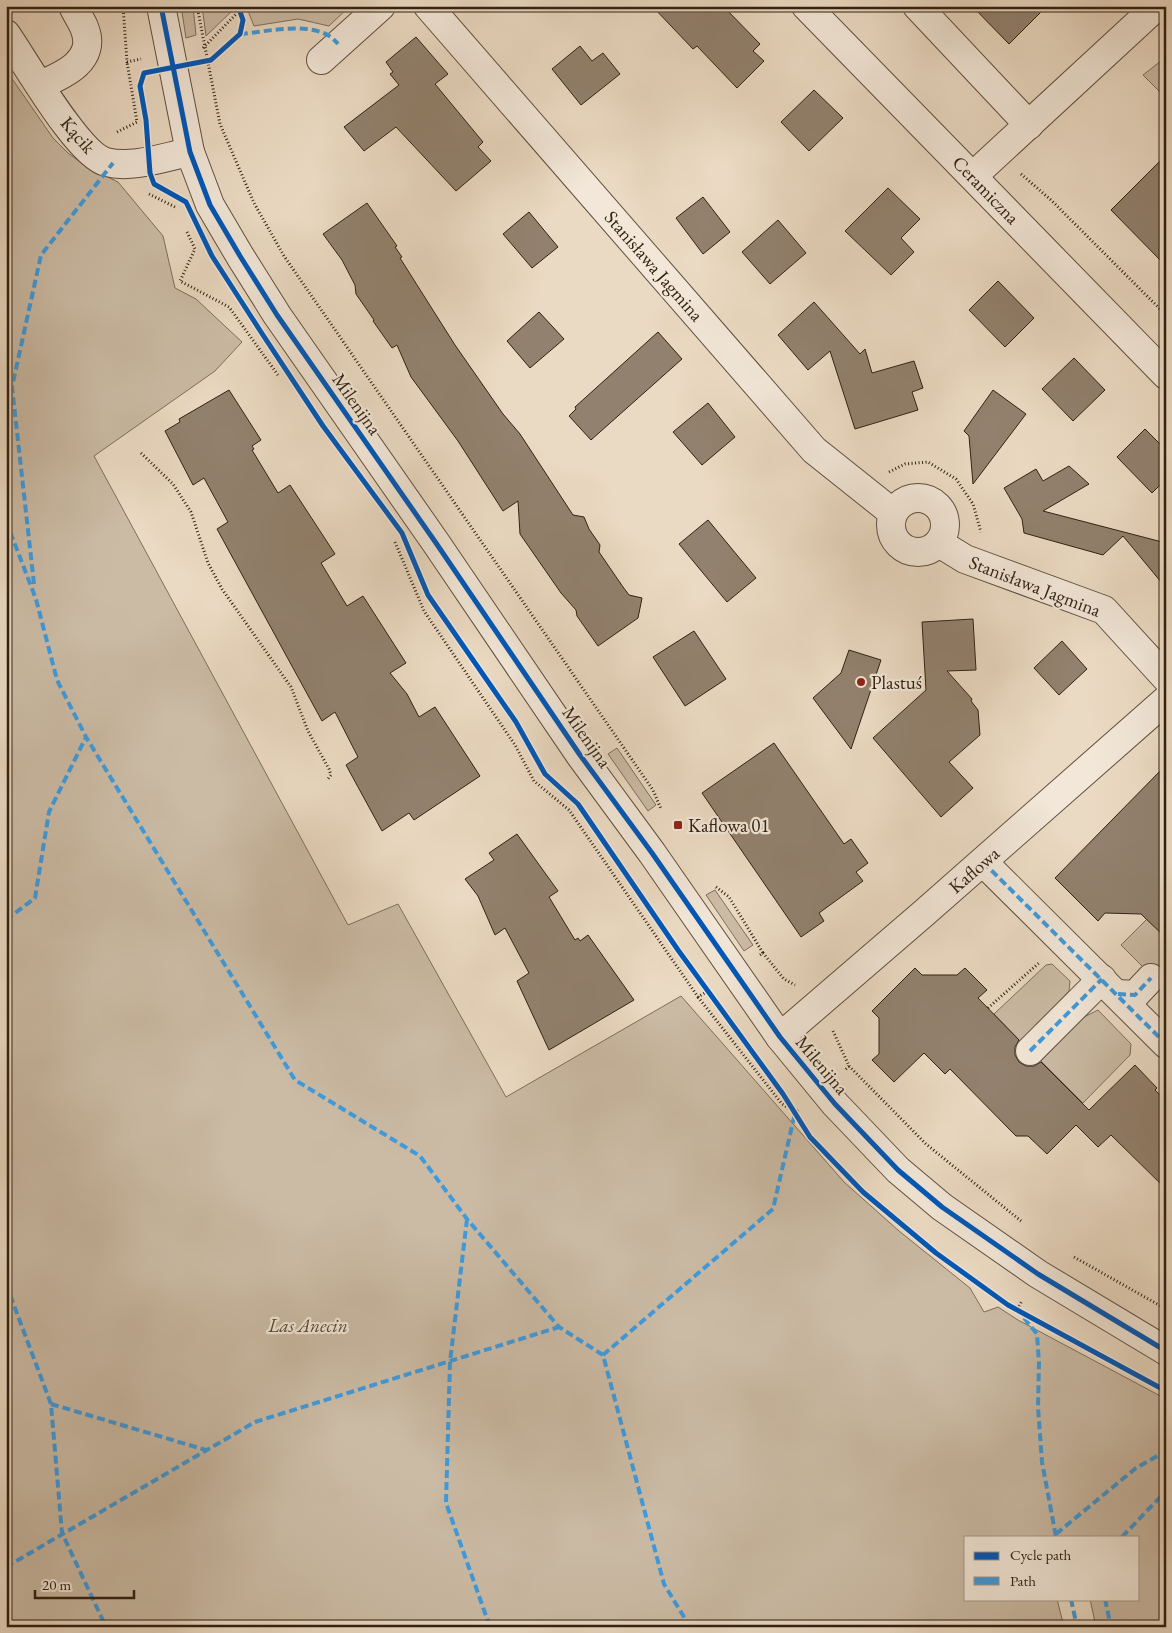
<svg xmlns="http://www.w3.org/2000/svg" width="1172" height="1633" font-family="'EB Garamond',serif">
  <rect width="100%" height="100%" fill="#ebdac3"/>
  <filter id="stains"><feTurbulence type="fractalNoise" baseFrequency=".004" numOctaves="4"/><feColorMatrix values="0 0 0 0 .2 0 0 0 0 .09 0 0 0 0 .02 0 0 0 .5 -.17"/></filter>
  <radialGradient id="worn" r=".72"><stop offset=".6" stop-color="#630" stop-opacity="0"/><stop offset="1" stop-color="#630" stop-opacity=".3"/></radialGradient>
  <!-- green -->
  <g fill="#cbbba5" stroke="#7e6e5b">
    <polygon points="181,6 193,6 196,35 186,38"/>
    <polygon points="202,6 232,6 233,10 206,36"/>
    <polygon points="246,6 350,6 329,26 298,19 254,26"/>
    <polygon points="1166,57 1166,98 1143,75"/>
    <polygon points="6,70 53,138 68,153 87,167 118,182 163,236 175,288 196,299 242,342 215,371 94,456 348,925 398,904 506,1097 681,996 844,1182 899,1231 970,1288 984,1312 998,1307 1018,1320 1166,1399 1166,1627 1096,1627 1090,1599 1138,1599 1138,1537 966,1537 966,1599 1057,1599 1064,1627 6,1627"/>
    <polygon points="617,748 656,805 648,811 608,754"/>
    <polygon points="715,890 753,945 744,951 706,895"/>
    <polygon points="1166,918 1166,976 1159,983 1121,945 1147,919"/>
    <polygon points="1052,964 1070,981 1069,991 1022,1043 994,1014 1046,965"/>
    <polygon points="1098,1010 1131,1044 1130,1055 1083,1103 1041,1061 1084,1017"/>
  </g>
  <!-- building -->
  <g fill="#92816e" stroke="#312111">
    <polygon points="652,6 723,6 760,44 753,51 764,61 737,88 697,46 693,49"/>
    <polygon points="972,6 1047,6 1009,44"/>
    <polygon points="416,37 448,74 435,84 483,142 478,147 491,161 456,191 396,127 364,151 344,127 399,85 390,74 393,72 386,62"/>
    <polygon points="580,46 592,61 603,53 620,74 581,105 552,69"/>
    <polygon points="814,90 843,118 809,151 781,122"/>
    <polygon points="1166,155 1166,266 1111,210"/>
    <polygon points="888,188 920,219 901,238 914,252 891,275 845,231"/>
    <polygon points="703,197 730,232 703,254 676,218"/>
    <polygon points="367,203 397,246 395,247 402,257 400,258 455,345 503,414 520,434 573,515 584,517 589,529 600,545 599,552 623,587 629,595 642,598 638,618 598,646 577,616 576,610 561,593 520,534 518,501 503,511 458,441 411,377 397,345 392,348 373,321 374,320 356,294 355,285 342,260 323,234"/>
    <polygon points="529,212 558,247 532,268 503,234"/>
    <polygon points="778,220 806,253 770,284 742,252"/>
    <polygon points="998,281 1034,318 1005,347 969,310"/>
    <polygon points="814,302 860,354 865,349 872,373 914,361 923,388 912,392 918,410 855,429 830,351 808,370 778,335"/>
    <polygon points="539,312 564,339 530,368 507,341"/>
    <polygon points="658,332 682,359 591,440 569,416 576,409 575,407"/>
    <polygon points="1074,358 1105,390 1073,421 1042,389"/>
    <polygon points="229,390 261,440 252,446 254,449 252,450 278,493 290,485 335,554 321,563 347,606 363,596 406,663 390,673 407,694 419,717 435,707 480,776 414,820 409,813 382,831 346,765 358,757 335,712 322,721 217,529 228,522 204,478 193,485 165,431 180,422 179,419"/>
    <polygon points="993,390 1026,414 973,484 969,436 964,431"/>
    <polygon points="708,403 735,437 702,465 673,432"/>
    <polygon points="1145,429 1166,450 1166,479 1152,493 1117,457"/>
    <polygon points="1069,466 1089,484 1043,511 1166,543 1166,588 1123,536 1103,555 1024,533 1022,519 1004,488 1036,469 1043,481"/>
    <polygon points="708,520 756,578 727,602 679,544"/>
    <polygon points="973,619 976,670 947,671 972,699 971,701 978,710 980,735 949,762 973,788 941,817 873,738 926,690 922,622"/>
    <polygon points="694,631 726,679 685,706 653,657"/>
    <polygon points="1062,641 1087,669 1059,695 1034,668"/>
    <polygon points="849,650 881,660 851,749 813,698 841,673"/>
    <polygon points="774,743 844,844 851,839 868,863 856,872 863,881 819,913 824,921 801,937 702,793"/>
    <polygon points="1166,765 1166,938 1141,914 1105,913 1098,921 1055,878"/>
    <polygon points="517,834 558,891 549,897 575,940 578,938 580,941 588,935 634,1000 549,1050 517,981 529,973 505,928 495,935 478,896 465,879 494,860 489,853"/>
    <polygon points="915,968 922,975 957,975 965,968 987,990 978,998 1019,1040 1015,1047 1015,1055 1019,1062 1026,1066 1034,1066 1041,1062 1089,1110 1135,1065 1157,1088 1155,1090 1166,1101 1166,1189 1111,1135 1098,1147 1076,1125 1047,1154 1028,1136 1016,1136 950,1069 945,1074 924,1053 894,1082 872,1060 879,1054 879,1018 872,1011"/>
  </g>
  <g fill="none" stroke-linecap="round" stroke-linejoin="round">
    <defs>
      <g id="minor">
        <polyline points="161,6 190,152 210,205 240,256 277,315 436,543 580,755 652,853 780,1037 835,1104 898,1170 942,1207 1038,1274 1166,1351"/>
        <polyline points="428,6 814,450 893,513"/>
        <polyline points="806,6 1166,375"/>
        <polyline points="917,6 1029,125"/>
        <path d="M6 34C25 61 78 155 106 162 132 169 164 157 190 152"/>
        <polyline points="321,60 381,6"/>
        <path d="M40 85C64 75 98 60 84 27 81 20 76 13 73 6"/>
        <polyline points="973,176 1157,6"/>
        <circle cx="918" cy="525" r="27"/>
        <polyline points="939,543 965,559 1104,610 1166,678"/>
        <polyline points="983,862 1166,1044"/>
        <polyline points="1118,994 1135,995 1151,978"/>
        <polyline points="780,1037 924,913 1166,700"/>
        <polyline points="1030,1051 1102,979"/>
      </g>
    </defs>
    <!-- minor casing -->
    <use href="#minor" stroke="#604f3e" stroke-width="30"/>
    <!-- path -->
    <g stroke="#312111" stroke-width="3" stroke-dasharray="1 2.5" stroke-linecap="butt">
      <polyline points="123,6 127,62 141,59"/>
      <polyline points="197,6 220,124 254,203 284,256 653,790 661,809"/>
      <polyline points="203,48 244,6"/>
      <polyline points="117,132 137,122 127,62"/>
      <polyline points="1021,174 1051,200 1166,315"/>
      <polyline points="149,194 177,208"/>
      <polyline points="187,232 195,249 180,281 229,307 278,375"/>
      <polyline points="141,453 173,484 191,512 208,563 222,589 291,687 308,731 329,769 331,775 328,779"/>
      <polyline points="889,472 905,464 928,462 956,479 973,504 981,532"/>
      <polyline points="395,542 424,611 515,745 534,781 569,810 698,997 710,990"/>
      <polyline points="716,887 729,897 763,953"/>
      <polyline points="760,955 763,953 784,979 795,985"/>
      <polyline points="698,997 782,1104 795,1112 799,1110"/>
      <polyline points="988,1008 1040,962"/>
      <polyline points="833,1031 849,1066 845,1070"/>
      <polyline points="849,1066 926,1144 1021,1221"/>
      <polyline points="1074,1257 1166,1309"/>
      <polyline points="1017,1309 1022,1301"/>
    </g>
    <!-- minor -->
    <use href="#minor" stroke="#f2e7d8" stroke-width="28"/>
    <!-- quiet -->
    <g stroke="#3e9bde" stroke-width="4" stroke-dasharray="8 4" stroke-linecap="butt">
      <path d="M240 34C268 32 318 18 338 44"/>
      <polyline points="6,521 36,599 57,680 86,737 295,1080 420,1156 467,1219 559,1327 603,1355 664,1584 690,1627"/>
      <polyline points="34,584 12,387 41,255 113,163"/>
      <polyline points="983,862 1166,1044"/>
      <polyline points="6,920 35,898 49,812 86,737"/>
      <polyline points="1118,994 1135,995 1151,978"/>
      <polyline points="1030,1051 1102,979"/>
      <polyline points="467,1219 450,1362 446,1503 490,1627"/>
      <polyline points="6,1284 51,1404 62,1533 106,1627"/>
      <polyline points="1024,1318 1037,1334 1039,1363 1038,1407 1042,1462 1056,1537"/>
      <polyline points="603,1355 773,1209 795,1113"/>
      <polyline points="51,1404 206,1450"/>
      <polyline points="1056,1534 1136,1468 1166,1451"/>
      <polyline points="1122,1537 1166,1491"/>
      <polyline points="6,1567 255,1422 559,1327"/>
      <polyline points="1071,1599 1077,1627"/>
      <polyline points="1105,1599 1111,1627"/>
    </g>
    <defs>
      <g id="cycleway">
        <polyline points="161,6 190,152 210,205 240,256 277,315 436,543 580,755 652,853 780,1037 835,1104 898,1170 942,1207 1038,1274 1166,1351"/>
        <polyline points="238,6 243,20 240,34 211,60 144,73 140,86 146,120 150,173 154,184 186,202 212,256 261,332 323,426 402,533 428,595 516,722 545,774 578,804 678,950 783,1094 810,1137 863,1192 936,1253 1008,1305 1166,1391"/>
      </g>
    </defs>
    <!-- cycleway casing -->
    <use href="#cycleway" stroke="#f2e7d8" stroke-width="8"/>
    <!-- cycleway -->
    <use href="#cycleway" stroke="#0057b8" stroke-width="5"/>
  </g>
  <!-- markers -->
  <g fill="#8f2418" stroke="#f2e7d8" stroke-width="2">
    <circle cx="861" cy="682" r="5"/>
    <rect x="673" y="820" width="10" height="10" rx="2.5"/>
  </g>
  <g text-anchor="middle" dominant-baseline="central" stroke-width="4.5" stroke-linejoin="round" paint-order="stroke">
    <!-- street labels -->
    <g font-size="19" fill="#312111" stroke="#f2e7d8">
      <text transform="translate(78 135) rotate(49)">Kącik</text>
      <text transform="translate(986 190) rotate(46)">Ceramiczna</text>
      <text transform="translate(654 266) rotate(49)">Stanisława Jagmina</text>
      <text transform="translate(357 404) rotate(55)">Milenijna</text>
      <text transform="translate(1035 586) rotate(21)">Stanisława Jagmina</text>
      <text transform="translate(587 737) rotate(55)">Milenijna</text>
      <text transform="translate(974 870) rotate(-41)">Kaflowa</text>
      <text transform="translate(822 1065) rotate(50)">Milenijna</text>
    </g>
    <!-- poi labels -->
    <g font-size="19" fill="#312111" stroke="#f2e7d8" text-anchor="start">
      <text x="871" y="682">Plastuś</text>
      <text x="688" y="825">Kaflowa 01</text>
    </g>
    <!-- park labels -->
    <g font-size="19" font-style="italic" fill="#584836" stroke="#f2e7d8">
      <text x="308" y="1325">Las Anecin</text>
    </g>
  </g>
  <!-- margin -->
  <rect width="1172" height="1633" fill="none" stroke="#ebdac3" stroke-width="25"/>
  <rect x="8" y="8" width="1157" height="1618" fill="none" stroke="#312111" stroke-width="2.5"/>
  <rect x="12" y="12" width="1147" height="1608" fill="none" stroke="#312111"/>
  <!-- legend -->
  <rect x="964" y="1536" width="175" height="65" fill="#f2e7d8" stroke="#a59888"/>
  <rect x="974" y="1552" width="25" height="8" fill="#0057b8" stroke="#a59888"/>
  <text x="1010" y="1560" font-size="15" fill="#312111">Cycle path</text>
  <rect x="974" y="1577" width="25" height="8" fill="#3e9bde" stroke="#a59888"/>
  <text x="1010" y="1586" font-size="15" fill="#312111">Path</text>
  <!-- scale -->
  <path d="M35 1590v8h99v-8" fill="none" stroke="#312111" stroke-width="2.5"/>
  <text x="42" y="1590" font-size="15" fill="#312111" stroke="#f2e7d8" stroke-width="4" paint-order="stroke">20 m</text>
  <rect width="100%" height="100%" filter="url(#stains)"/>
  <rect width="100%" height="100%" fill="url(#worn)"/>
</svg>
